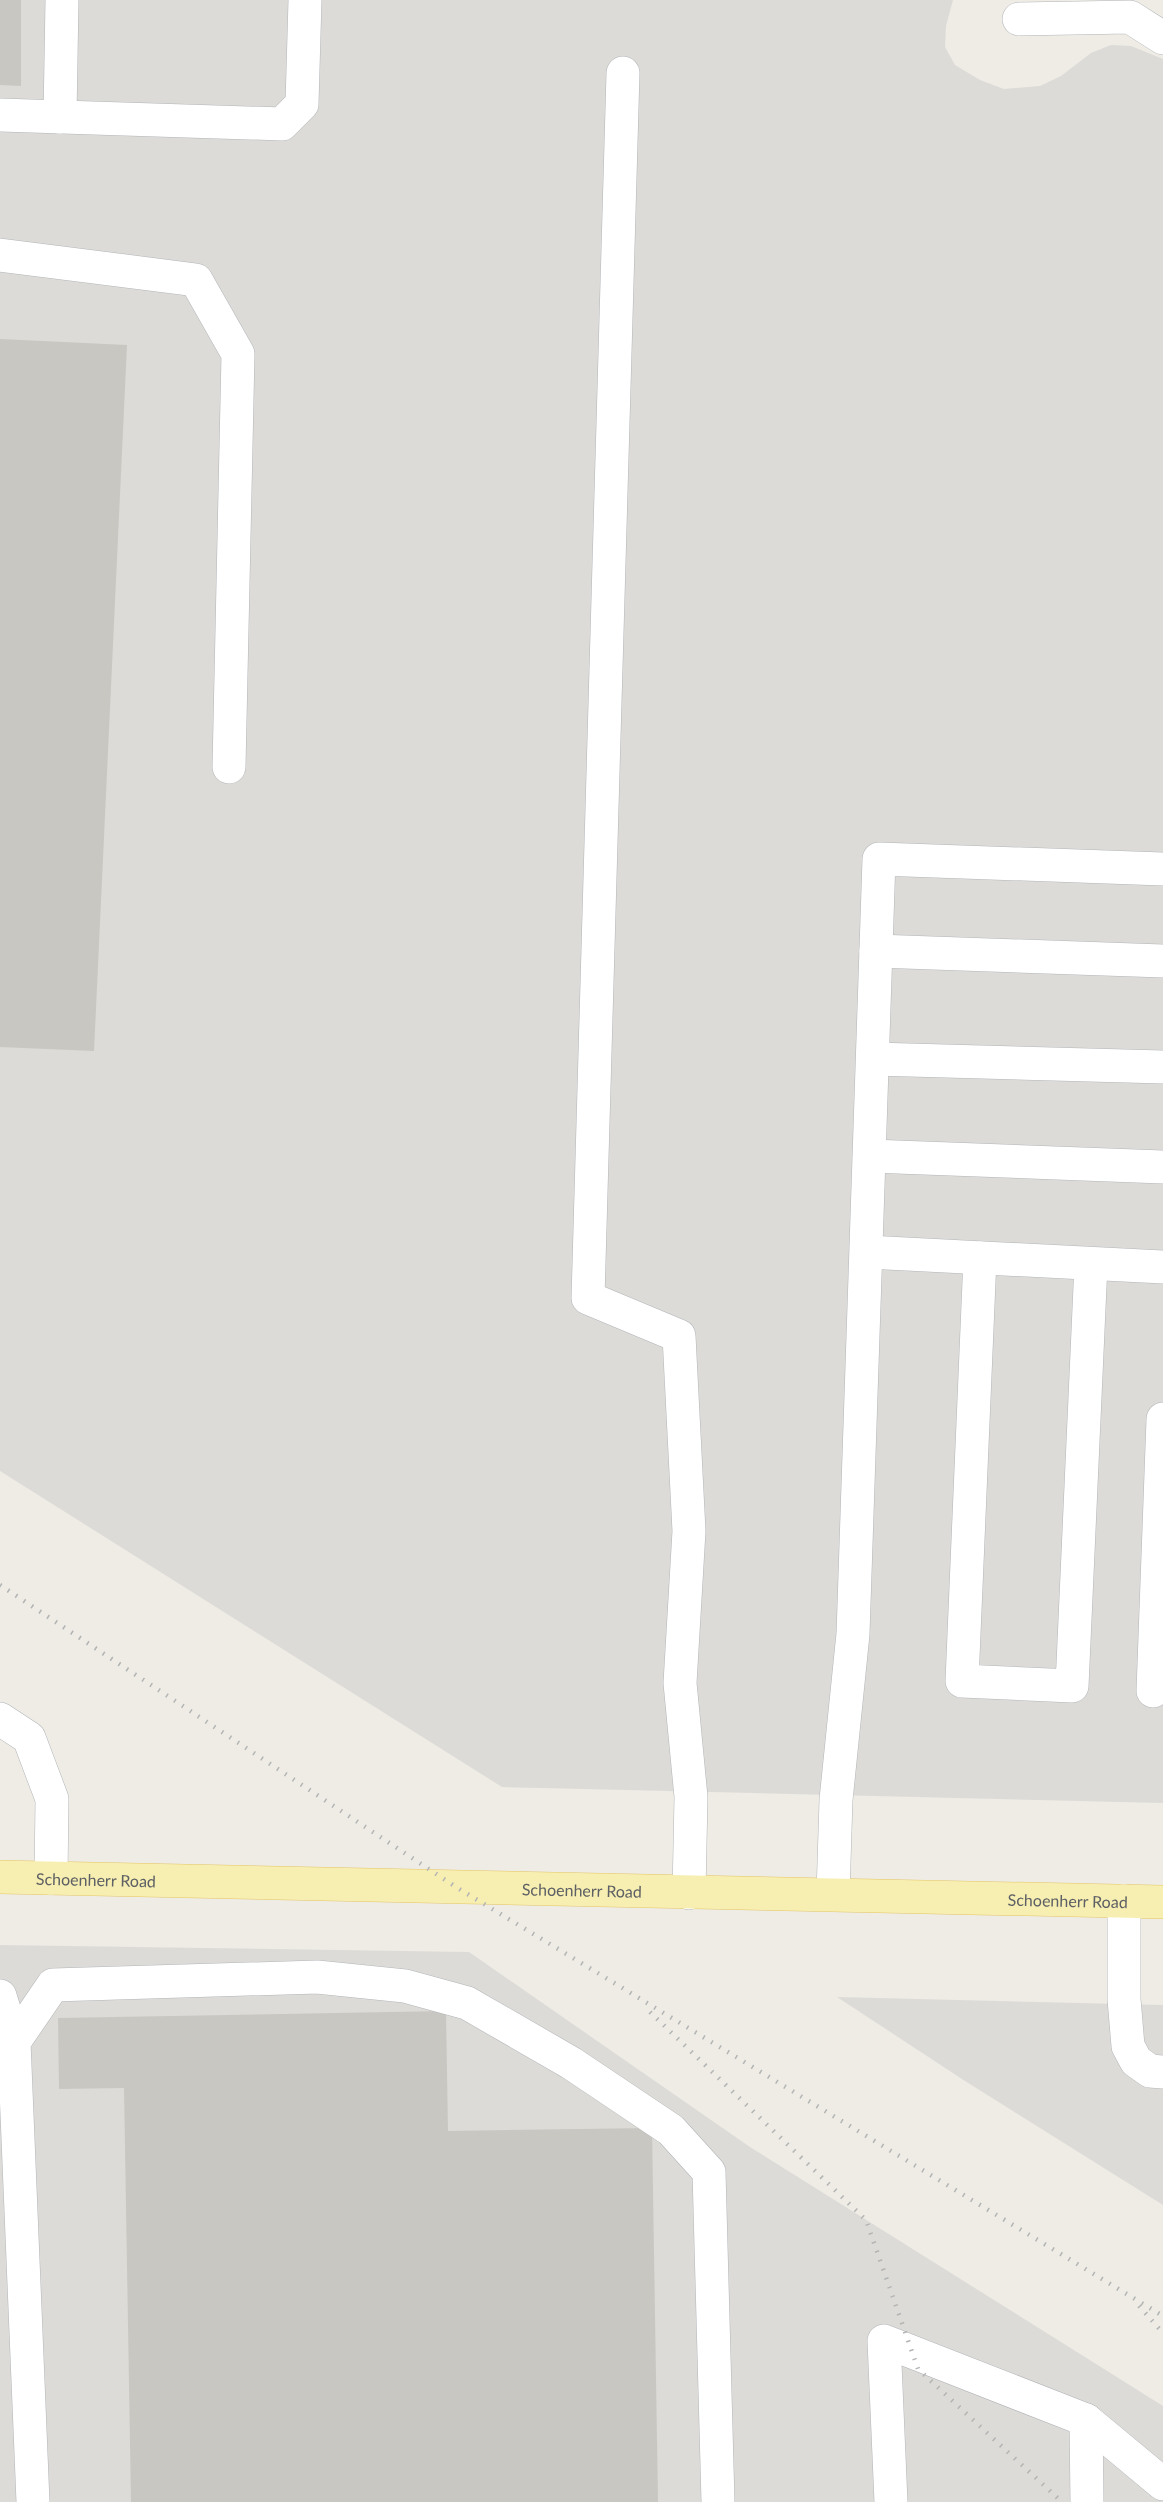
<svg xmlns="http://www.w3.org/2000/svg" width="1163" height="2502" font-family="Lato,sans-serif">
  <rect width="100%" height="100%" fill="#eeece5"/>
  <!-- industrial -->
  <g fill="#dddbd7">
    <polygon points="0,0 953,0 946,26 945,47 955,65 980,80 1004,89 1040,86 1061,76 1091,53 1111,45 1131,46 1163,59 1163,1803 502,1787 0,1471"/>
    <polygon points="0,1945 469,1952 750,2147 1163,2406 1163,2502 0,2502"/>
    <polygon points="837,1997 1163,2005 1163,2205 965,2081"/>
  </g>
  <!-- building -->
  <g fill="#c9c7c2">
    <polygon points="0,0 21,0 21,86 0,85"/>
    <polygon points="0,339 127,345 94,1051 0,1047"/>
    <polygon points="446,2011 448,2131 652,2128 658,2502 131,2502 124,2088 59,2089 58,2018"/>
  </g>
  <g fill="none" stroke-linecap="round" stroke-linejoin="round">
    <defs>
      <g id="minor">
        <polyline points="1019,19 1130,17 1163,38"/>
        <polyline points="623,73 588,1298 679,1336 689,1531 680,1683 691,1797 689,1893"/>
        <polyline points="0,115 282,124 302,104 305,0"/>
        <polyline points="60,117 62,0"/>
        <polyline points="0,255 196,280 238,354 229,767"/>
        <polyline points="876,951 1163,961"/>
        <polyline points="873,1059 1163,1067"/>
        <polyline points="870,1156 1163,1167"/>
        <polyline points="867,1252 1163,1267"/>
        <polyline points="980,1258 962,1681 1072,1686 1091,1264"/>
        <polyline points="1153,1691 1163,1419"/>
        <polyline points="0,1719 29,1738 52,1799 51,1878"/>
        <polyline points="833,1894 836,1800 853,1634 879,859 1163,869"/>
        <polyline points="1124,1901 1124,1999 1128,2046 1136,2061 1150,2071 1163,2072"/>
        <polyline points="0,1996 14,2042"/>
        <polyline points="1086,2420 1087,2502"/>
        <polyline points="33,2502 14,2042 53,1985 317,1977 405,1986 467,2003 571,2063 671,2130 709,2172 718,2502"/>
        <polyline points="891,2502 884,2341 1086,2420 1163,2484"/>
      </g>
      <g id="major">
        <path id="s1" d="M0 1877 1163 1902"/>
      </g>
    </defs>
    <!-- minor casing -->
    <use href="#minor" stroke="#b2b5b9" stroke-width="34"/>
    <!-- major casing -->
    <use href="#major" stroke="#e4c668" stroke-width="34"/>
    <!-- minor -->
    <use href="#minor" stroke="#fff" stroke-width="33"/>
    <!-- major -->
    <use href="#major" stroke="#f7eeb1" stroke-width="33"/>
    <!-- rail -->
    <g stroke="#b3b4b4" stroke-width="4.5" stroke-dasharray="1.5 8" stroke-linecap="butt">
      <polyline points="0,1585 456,1887 1163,2316"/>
      <polyline points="650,2012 866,2220 918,2369 1062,2502"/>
      <polyline points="1139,2306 1163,2333"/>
    </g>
  </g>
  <g text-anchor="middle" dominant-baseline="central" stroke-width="5" stroke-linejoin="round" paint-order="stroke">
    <!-- street labels -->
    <g font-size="16" fill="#5d6064" stroke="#fff">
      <text stroke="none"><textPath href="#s1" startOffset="96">Schoenherr Road</textPath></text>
      <text stroke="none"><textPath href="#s1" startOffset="582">Schoenherr Road</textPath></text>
      <text stroke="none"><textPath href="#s1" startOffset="1068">Schoenherr Road</textPath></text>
    </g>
  </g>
</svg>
